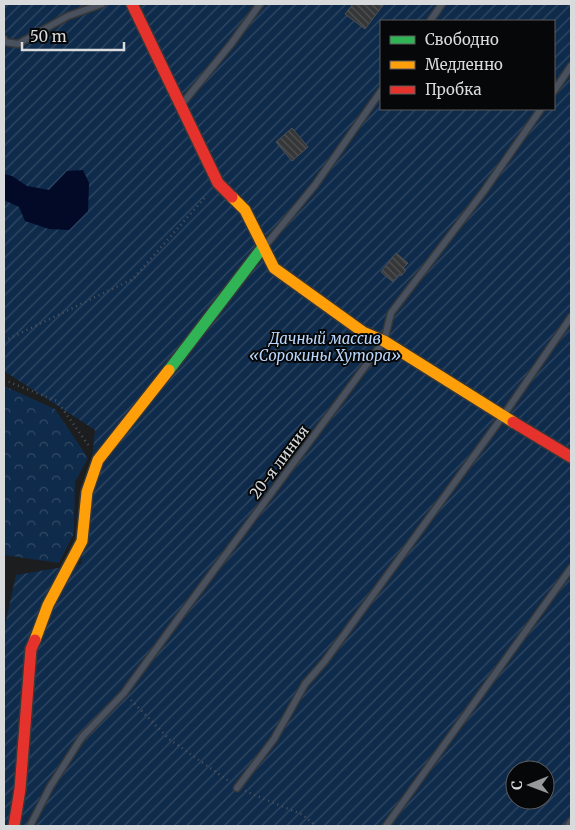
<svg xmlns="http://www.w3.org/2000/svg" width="575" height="830" font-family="Merriweather,serif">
  <defs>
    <pattern id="forest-crowns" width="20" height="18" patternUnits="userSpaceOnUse" patternTransform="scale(1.25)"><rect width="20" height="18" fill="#0f2b4b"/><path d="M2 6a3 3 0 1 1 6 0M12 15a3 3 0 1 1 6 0" fill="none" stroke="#314964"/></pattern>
    <pattern id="garden-furrows" width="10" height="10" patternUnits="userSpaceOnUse" patternTransform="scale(1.25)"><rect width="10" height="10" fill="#0f2b4b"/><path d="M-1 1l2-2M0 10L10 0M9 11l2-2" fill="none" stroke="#314964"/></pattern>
    <pattern id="building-back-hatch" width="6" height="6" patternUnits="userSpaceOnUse" patternTransform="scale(1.25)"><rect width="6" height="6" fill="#343638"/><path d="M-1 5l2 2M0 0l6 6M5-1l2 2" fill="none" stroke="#515254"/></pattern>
  </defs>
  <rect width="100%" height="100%" fill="#1b1d1f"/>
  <!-- forest -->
  <polygon fill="url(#forest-crowns)" points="4,386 55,409 88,458 75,482 74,533 59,563 4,555"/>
  <!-- garden -->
  <path fill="url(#garden-furrows)" fill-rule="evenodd" d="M4 4H571V826H4V630L16 575 81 564 95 430 4 371ZM381 21H554V109H381ZM515 770H545V800H515Z"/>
  <!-- water -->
  <polygon fill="#020a28" points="83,170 89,183 88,211 69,230 49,229 25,221 19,207 4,200 4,174 12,176 27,186 49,190 67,171"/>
  <!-- building -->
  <g fill="url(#building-back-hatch)" stroke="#4f5052">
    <polygon points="353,4 384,4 365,29 345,14"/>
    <polygon points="292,128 308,147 292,161 276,142"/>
    <polygon points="396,253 408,263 403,268 406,270 401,276 399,274 393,282 381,272"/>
  </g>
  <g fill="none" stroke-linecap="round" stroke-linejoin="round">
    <defs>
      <g id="lane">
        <polyline points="430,21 442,4"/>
        <polyline points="4,39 5,42 18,44 68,16 102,4"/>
        <polyline points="554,91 571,66"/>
        <polyline points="182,104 231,44 260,4"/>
        <polyline points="265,246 315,185 381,91"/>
        <polyline points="237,788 274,739 305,684 325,661 503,416 571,317"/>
        <polyline points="30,826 50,787 82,737 124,693 186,608 384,341 391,313 484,191 541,109"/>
        <polyline points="386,826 571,568"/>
        <polyline points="568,826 571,821"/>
      </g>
      <polyline id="fast" points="169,370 263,247"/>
      <g id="slow">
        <polyline points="232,197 245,210 274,268 363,332 384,341 513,422"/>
        <polyline points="35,640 48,605 82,541 87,492 98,460 169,370"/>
      </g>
      <g id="jam">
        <polyline points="132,4 218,183 232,197"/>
        <polyline points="513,422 571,457"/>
        <polyline points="14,826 20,789 31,649 35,640"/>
      </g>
    </defs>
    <!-- lane casing -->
    <use href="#lane" stroke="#363739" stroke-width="9"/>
    <!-- fast casing -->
    <use href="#fast" stroke="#363739" stroke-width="14"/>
    <!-- slow casing -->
    <use href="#slow" stroke="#363739" stroke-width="14"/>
    <!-- jam casing -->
    <use href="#jam" stroke="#363739" stroke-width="14"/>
    <!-- path -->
    <g stroke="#4e545c" stroke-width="2.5" stroke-dasharray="1 4" stroke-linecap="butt">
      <polyline points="4,341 133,279 207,195"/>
      <polyline points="4,380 57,401 89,446"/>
      <polyline points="131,700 169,739 230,782"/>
      <polyline points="245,791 303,815 316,826"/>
    </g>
    <!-- lane -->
    <use href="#lane" stroke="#48515d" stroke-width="6"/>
    <!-- fast -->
    <use href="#fast" stroke="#30b455" stroke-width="11"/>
    <!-- slow -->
    <use href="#slow" stroke="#ff9f0a" stroke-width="11"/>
    <!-- jam -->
    <use href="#jam" stroke="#e5322d" stroke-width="11"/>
  </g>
  <g text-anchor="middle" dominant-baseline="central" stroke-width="4" stroke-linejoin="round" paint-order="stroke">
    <!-- park labels -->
    <g font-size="15" font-style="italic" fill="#b9d6fc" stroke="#060708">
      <text x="325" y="338">Дачный массив<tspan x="325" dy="17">«Сорокины Хутора»</tspan></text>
    </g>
    <!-- street labels -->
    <g font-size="15" fill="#d8dadc" stroke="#060708">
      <text transform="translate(279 462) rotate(-53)">20-я линия</text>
    </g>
  </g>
  <!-- border -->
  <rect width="575" height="830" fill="none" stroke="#d8dadc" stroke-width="10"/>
  <!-- legend -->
  <rect x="380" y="20" width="175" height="90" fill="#060708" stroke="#5a5b5d"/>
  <rect x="390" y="36" width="25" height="8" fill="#30b455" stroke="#5a5b5d"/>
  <text x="425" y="45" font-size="15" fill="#d8dadc">Свободно</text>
  <rect x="390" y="61" width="25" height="8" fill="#ff9f0a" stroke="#5a5b5d"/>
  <text x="425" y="70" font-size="15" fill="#d8dadc">Медленно</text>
  <rect x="390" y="86" width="25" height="8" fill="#e5322d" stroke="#5a5b5d"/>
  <text x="425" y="95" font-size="15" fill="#d8dadc">Пробка</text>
  <!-- north arrow -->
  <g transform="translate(530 785) rotate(269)"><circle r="24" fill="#060708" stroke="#5a5b5d"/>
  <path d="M0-4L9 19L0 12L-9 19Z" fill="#96989a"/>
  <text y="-8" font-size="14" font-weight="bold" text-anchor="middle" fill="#d8dadc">С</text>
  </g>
  <!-- scale -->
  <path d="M22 42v8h102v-8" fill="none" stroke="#d8dadc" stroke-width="2.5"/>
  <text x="30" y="42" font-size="15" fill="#d8dadc" stroke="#060708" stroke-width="4" paint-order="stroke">50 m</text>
</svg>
